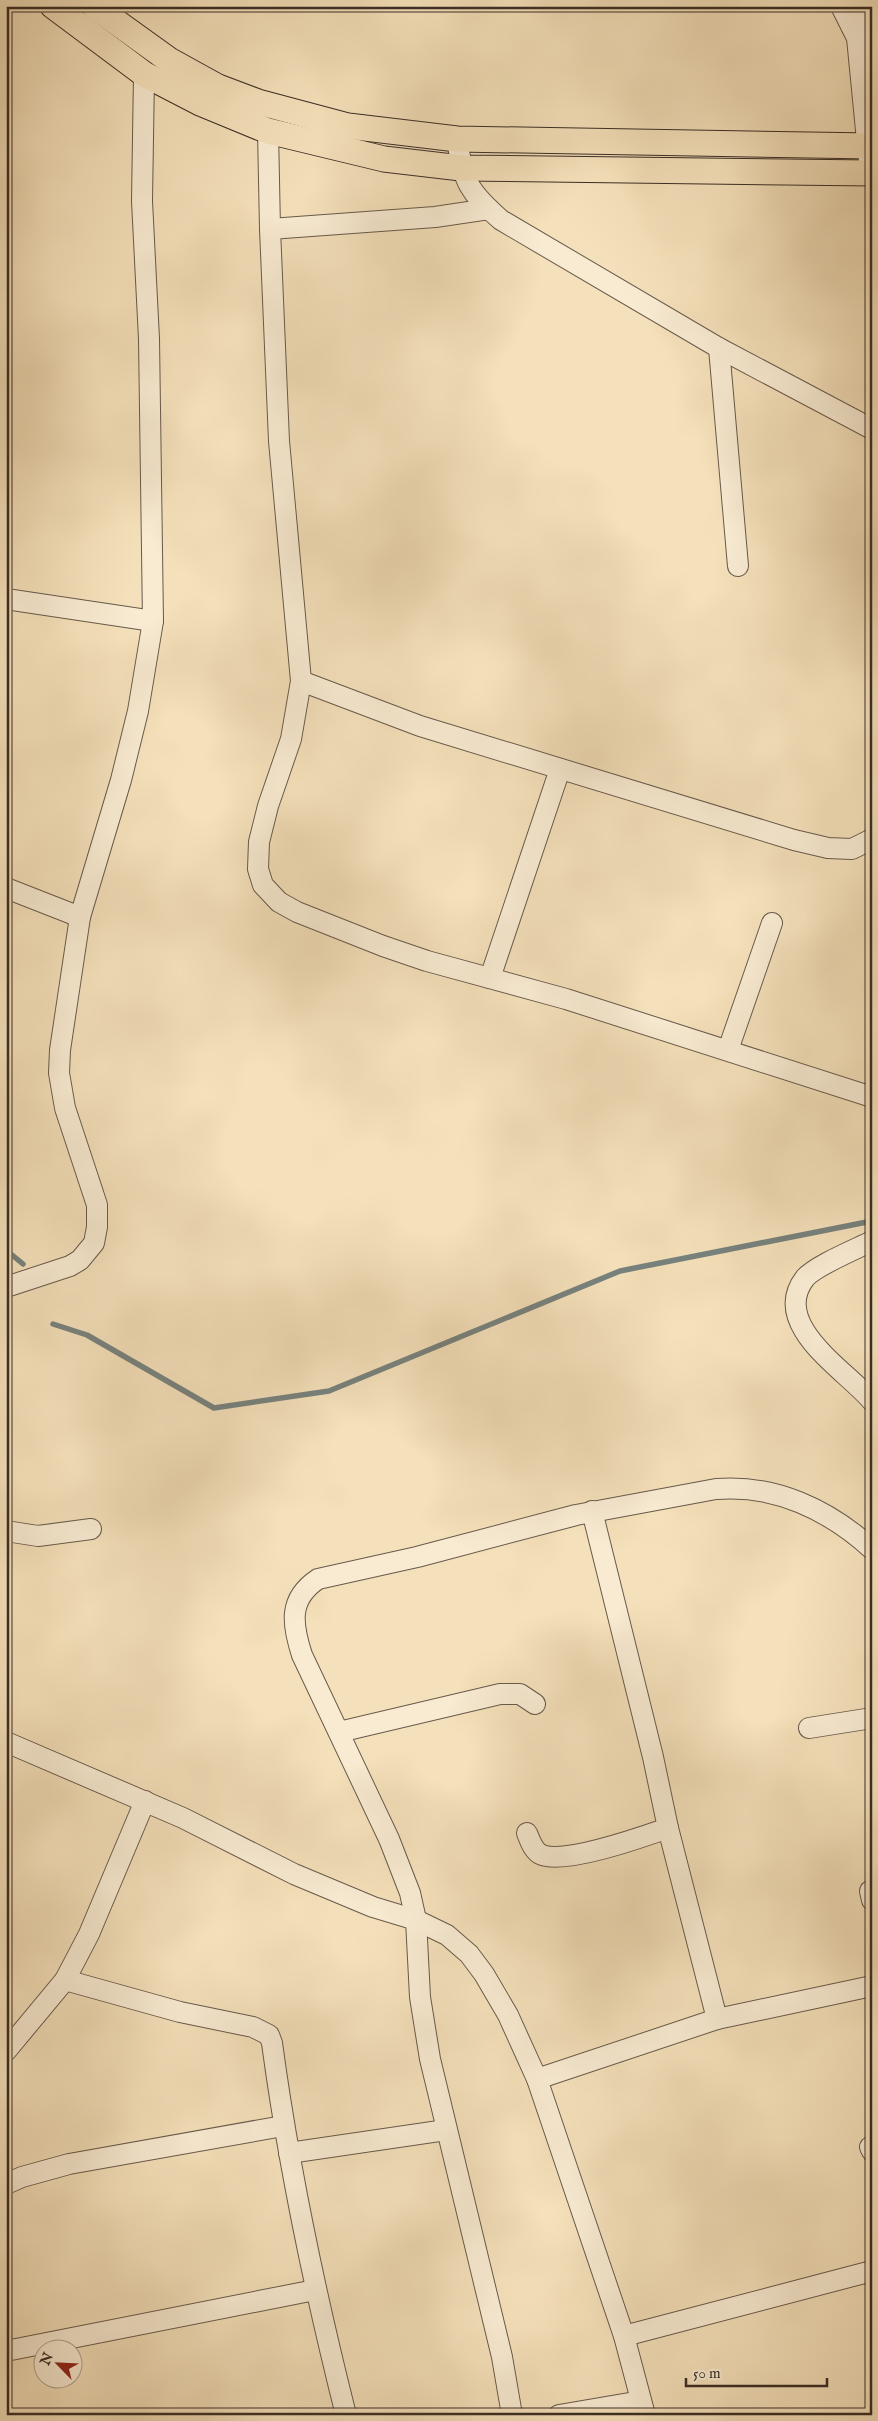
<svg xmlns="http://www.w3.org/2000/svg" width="878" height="2421" font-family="'IM FELL English',serif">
  <rect width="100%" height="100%" fill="#f4e0ba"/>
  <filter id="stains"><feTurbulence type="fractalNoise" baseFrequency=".004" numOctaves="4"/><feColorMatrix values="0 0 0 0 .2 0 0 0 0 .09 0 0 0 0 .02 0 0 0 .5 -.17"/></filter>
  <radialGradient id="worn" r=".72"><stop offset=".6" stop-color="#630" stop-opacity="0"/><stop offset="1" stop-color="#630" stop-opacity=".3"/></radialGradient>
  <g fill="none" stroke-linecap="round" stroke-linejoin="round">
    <!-- stream -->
    <g stroke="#77827e" stroke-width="5.5">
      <polyline points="6,1250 23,1264"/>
      <polyline points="53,1324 87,1335 214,1408 329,1391 620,1271 872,1221"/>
    </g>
    <defs>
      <g id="minor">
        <polyline points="841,6 856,36"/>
        <polyline points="858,6 857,38 869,161"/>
        <polyline points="268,131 270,229 279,441 301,681 291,739 268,806 259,842 258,869 263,885 279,902 297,912 383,946 427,961 566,999 872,1097"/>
        <path d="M457 139C463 182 469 192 501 220L719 348 872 429"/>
        <polyline points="270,229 435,217 489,209"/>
        <polyline points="719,348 738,566"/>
        <polyline points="6,599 153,621"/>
        <polyline points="301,681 420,726 794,840 828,848 852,849 872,839"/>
        <polyline points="6,888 80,917"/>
        <polyline points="490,978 560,769"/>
        <polyline points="728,1050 772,923"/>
        <path d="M872 1241C856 1249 815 1266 805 1278 769 1325 847 1371 872 1401"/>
        <polyline points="6,1287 70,1266 80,1260 94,1243 97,1227 97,1205 65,1108 59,1073 60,1050 80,917 121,780 138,711 153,621 149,339 142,201 144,74"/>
        <polyline points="592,1511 653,1757 668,1828 717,2019"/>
        <polyline points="6,1531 38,1536 91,1529"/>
        <polyline points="809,1728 872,1718"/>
        <polyline points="339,1732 500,1694 520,1694 535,1704"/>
        <polyline points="6,1742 183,1818 294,1874 373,1907 416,1920 447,1935 469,1954 484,1974 508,2015 537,2079 624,2336 645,2415"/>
        <path d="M527 1833C530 1841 534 1852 542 1855 567 1864 642 1837 668 1828"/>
        <polyline points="870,1891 872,1900"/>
        <path d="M65 1980 180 2012 253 2027 269 2035 272 2043C289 2169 315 2292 346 2415"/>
        <polyline points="6,2051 65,1980 89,1934 145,1801"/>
        <polyline points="537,2079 717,2019 872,1986"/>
        <polyline points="870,2147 872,2151"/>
        <polyline points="289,2153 446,2130"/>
        <polyline points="6,2184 22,2177 69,2164 283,2126"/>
        <polyline points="624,2336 872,2271"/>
        <polyline points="6,2351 315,2290"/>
        <path d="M512 2415 502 2357 430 2059 420 1997 416 1920 410 1893 389 1839 302 1655C292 1624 288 1599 318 1579L417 1557 576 1515 716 1489C775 1484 829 1510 872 1549"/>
        <polyline points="559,2415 641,2401"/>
      </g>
      <g id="major">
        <polyline points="53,6 144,74 200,103 268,131 384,159 461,168 872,173"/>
        <polyline points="94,6 169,60 218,87 258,102 348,126 457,139 872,146"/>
      </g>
    </defs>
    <!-- minor casing -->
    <use href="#minor" stroke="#685a4b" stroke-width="22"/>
    <!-- major casing -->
    <use href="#major" stroke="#3a2d26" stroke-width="27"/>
    <!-- minor -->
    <use href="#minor" stroke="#f8ebd2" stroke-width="20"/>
    <!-- major -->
    <use href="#major" stroke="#f4e0ba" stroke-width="25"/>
  </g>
  <!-- margin -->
  <rect width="878" height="2421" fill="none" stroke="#f4e0ba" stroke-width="25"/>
  <rect x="8" y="8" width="863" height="2406" fill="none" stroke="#3a2d26" stroke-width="2.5"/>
  <rect x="12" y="12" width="853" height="2396" fill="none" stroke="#3a2d26"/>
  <!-- north arrow -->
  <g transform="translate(58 2364) rotate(294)"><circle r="24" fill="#f8ebd2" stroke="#ac9f8d"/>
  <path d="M0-4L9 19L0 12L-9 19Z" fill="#8f2418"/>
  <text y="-8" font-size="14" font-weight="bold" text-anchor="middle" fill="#3a2d26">N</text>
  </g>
  <!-- scale -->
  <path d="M686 2378v8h141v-8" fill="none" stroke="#3a2d26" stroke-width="2.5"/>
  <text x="693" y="2378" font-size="15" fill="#3a2d26" stroke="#f8ebd2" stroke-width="4" paint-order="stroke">50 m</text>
  <rect width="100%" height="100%" filter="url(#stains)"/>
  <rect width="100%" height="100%" fill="url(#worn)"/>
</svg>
